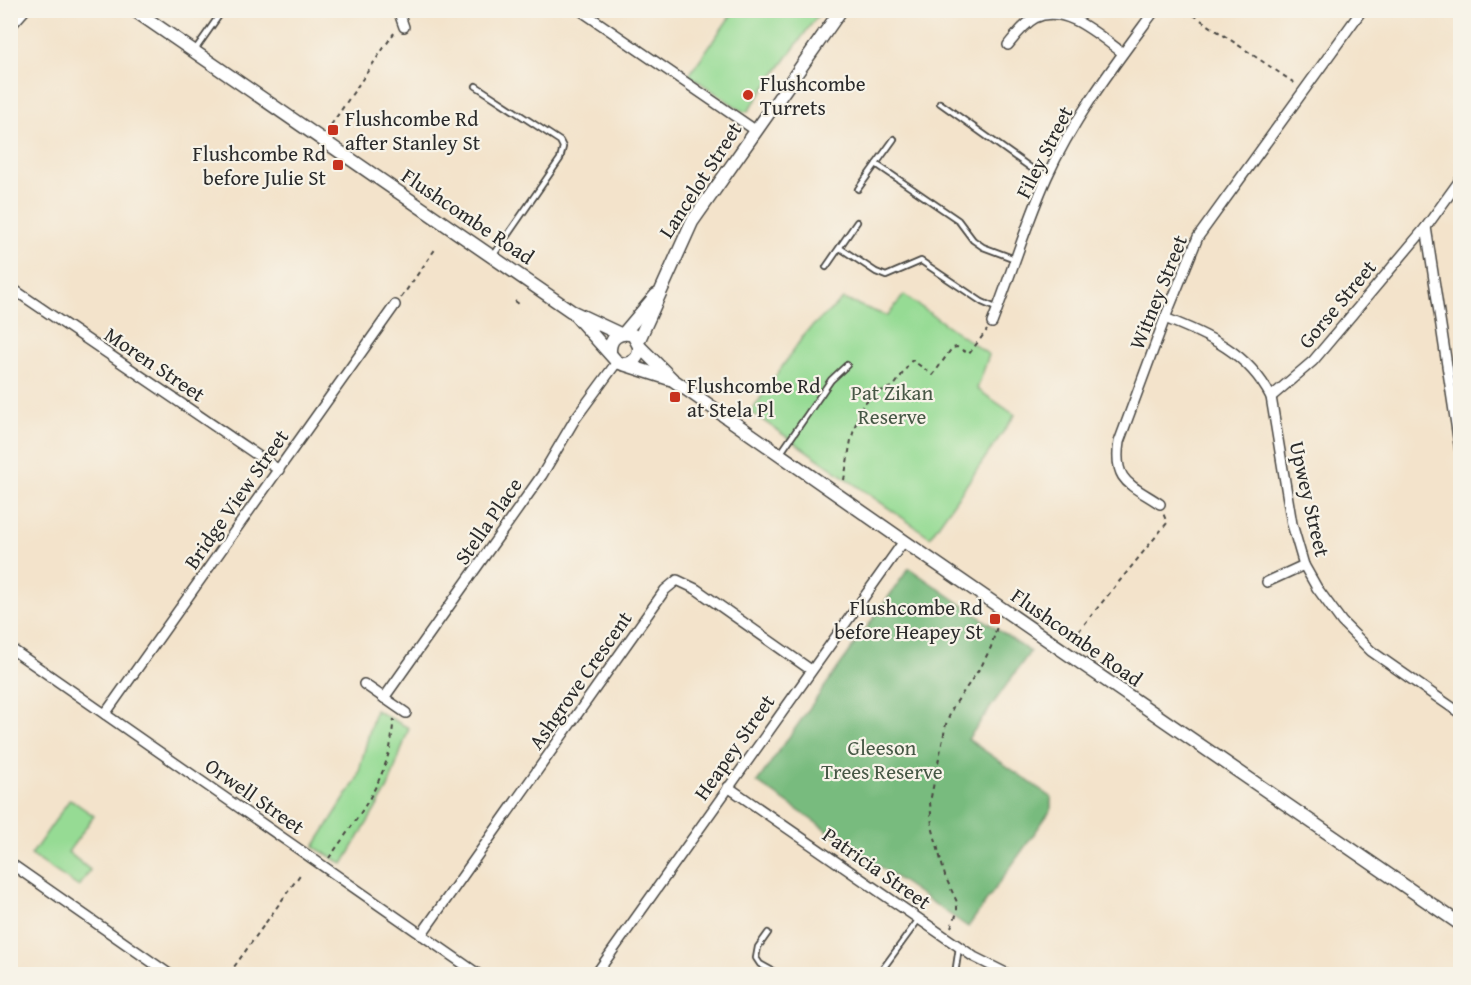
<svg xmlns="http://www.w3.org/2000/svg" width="1471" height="985" font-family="'Gentium Book Plus',serif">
  <rect width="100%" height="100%" fill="#f7f3e8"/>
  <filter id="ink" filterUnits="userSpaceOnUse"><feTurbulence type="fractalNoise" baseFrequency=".0167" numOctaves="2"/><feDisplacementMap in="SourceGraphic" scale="12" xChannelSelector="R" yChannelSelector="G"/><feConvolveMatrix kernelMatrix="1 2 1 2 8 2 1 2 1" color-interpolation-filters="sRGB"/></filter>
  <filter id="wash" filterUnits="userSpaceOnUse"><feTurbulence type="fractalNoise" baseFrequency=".008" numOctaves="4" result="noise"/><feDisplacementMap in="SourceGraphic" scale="24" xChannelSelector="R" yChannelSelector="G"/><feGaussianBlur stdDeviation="1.35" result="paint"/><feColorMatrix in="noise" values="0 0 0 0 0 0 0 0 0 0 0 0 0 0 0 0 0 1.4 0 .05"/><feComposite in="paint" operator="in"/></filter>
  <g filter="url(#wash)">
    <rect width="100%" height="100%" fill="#f3e3cb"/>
    <!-- green -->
    <g fill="#96db94" stroke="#608360" stroke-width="1.5">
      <polygon points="734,11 821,11 748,111 744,112 689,75"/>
      <polygon points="904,295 989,355 977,389 1015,415 930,537 751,412 806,332 843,299 887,316"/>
      <polygon points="375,710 409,728 388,788 343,864 314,847 357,779"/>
      <polygon points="70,799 94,816 68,852 90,870 79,887 31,855"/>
    </g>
    <!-- forest -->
    <polygon fill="#78bb7e" stroke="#527354" stroke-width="1.5" points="909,568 1030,652 968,739 1051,797 1051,810 968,927 757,782"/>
  </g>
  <g filter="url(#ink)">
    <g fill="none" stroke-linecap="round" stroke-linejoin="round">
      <defs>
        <g id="service">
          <polyline points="195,50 223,10"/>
          <polyline points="476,86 560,141 563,147 560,159 493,256"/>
          <polyline points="940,103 1031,168 1047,176"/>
          <polyline points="876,164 958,220 973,240 983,247 1015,259"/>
          <polyline points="858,189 894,139"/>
          <polyline points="840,248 876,272 886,276 921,261 982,302 998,309"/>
          <polyline points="826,267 857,222"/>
          <polyline points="780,454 831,380 847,365"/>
          <polyline points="768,933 758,947 756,958 760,964 778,974"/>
          <polyline points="879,974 919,919"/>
          <polyline points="955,974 959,947"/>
        </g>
        <g id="minor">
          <polyline points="398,10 404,27"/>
          <polyline points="580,10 755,130"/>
          <polyline points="10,27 25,10"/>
          <path d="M1008 45C1016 35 1024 24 1035 18 1066 3 1100 37 1123 53"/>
          <polyline points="1426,227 1460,451"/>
          <polyline points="10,287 279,470"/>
          <path d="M1165 318C1209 336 1248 352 1271 397L1292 524 1304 565 1317 588 1342 622 1371 651 1460 713"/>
          <path d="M992 323C1011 275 1026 224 1047 177 1074 117 1116 63 1155 10"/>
          <polyline points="1271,397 1313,361 1426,227 1460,180"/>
          <path d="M1160 504C1130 484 1113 482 1119 442L1165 318 1198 237 1362 10"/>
          <polyline points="1267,582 1304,565"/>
          <polyline points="10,648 478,974"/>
          <polyline points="364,684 406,713"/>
          <polyline points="384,698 542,475 575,419 617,362"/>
          <polyline points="105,714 395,305"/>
          <polyline points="728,787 974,957 1008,974"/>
          <polyline points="10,863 169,974"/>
          <polyline points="421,935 665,590 677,580 696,589 811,670"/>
          <polyline points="596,974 904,541"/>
        </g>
        <g id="tertiary">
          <polyline points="134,10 571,311 620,334"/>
          <polyline points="576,316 617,362 670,379"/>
          <polyline points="624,333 656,295"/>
          <polyline points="638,342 692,222 841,10"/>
          <polyline points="639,346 673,380 911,546 1460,924"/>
          <path d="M610 353C609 338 619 331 633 335L639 346C640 357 634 363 623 364"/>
        </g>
      </defs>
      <!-- service casing -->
      <use href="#service" stroke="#494743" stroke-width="8"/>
      <!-- minor casing -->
      <use href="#minor" stroke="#494743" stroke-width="12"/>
      <!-- tertiary casing -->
      <use href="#tertiary" stroke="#494743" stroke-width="15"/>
      <!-- path -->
      <g stroke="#494743" stroke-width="2" stroke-dasharray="4.5 4.5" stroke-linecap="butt">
        <polyline points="1186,10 1296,84"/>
        <polyline points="331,125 394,33"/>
        <polyline points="401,298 436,248"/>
        <polyline points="515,301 519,304"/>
        <polyline points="844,480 851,440 858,416 863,404 878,392 894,386 912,360 933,375 952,348 957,347 969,354 987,330"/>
        <polyline points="1073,638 1167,523 1163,513"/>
        <path d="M329 858C352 826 379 791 389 752 392 741 392 730 394 719"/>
        <polyline points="951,927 957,913 957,902 945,876 932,826 930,802 946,724 953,707 982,665 991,647 998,623"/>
        <polyline points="229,974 302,872"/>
      </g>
      <!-- service -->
      <use href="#service" stroke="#fff" stroke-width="4.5"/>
      <!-- minor -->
      <use href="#minor" stroke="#fff" stroke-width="9"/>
      <!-- tertiary -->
      <use href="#tertiary" stroke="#fff" stroke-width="12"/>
    </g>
  </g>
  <!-- markers -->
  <g fill="#c8321e" stroke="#f7f3e8" stroke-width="2">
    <circle cx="748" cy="95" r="6"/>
    <rect x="327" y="124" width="12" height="12" rx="3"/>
    <rect x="332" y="159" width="12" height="12" rx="3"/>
    <rect x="669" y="391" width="12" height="12" rx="3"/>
    <rect x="989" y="613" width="12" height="12" rx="3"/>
  </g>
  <g text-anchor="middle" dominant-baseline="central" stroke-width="4.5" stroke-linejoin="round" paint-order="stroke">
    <!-- poi labels -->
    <g font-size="21" fill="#2b2b2b" stroke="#f7f3e8" text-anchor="start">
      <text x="760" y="83">Flushcombe<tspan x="760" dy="24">Turrets</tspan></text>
      <text x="345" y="118">Flushcombe Rd<tspan x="345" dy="24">after Stanley St</tspan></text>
      <text x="326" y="153" text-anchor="end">Flushcombe Rd<tspan x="326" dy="24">before Julie St</tspan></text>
      <text x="687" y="385">Flushcombe Rd<tspan x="687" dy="24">at Stela Pl</tspan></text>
      <text x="983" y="607" text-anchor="end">Flushcombe Rd<tspan x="983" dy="24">before Heapey St</tspan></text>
    </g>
    <!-- street labels -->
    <g font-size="21" fill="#2b2b2b" stroke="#f7f3e8">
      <text transform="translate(1044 152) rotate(-63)">Filey Street</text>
      <text transform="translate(700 180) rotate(-57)">Lancelot Street</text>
      <text transform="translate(468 216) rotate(34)">Flushcombe Road</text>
      <text transform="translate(1158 292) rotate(-68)">Witney Street</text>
      <text transform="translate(1337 304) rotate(-50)">Gorse Street</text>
      <text transform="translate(155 364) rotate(34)">Moren Street</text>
      <text transform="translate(236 499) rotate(-55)">Bridge View Street</text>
      <text transform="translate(1310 499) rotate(77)">Upwey Street</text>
      <text transform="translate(488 521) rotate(-55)">Stella Place</text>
      <text transform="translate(1077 637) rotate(35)">Flushcombe Road</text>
      <text transform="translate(580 680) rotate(-55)">Ashgrove Crescent</text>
      <text transform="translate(734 747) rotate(-55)">Heapey Street</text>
      <text transform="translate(255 796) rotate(35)">Orwell Street</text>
      <text transform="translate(877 868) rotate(35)">Patricia Street</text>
    </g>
    <!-- park labels -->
    <g font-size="21" fill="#465745" stroke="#f7f3e8">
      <text x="892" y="392">Pat Zikan<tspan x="892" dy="24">Reserve</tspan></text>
      <text x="882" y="747">Gleeson<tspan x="882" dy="24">Trees Reserve</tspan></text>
    </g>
  </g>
  <!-- margin -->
  <rect width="1471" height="985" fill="none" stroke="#f7f3e8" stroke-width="36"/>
</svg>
